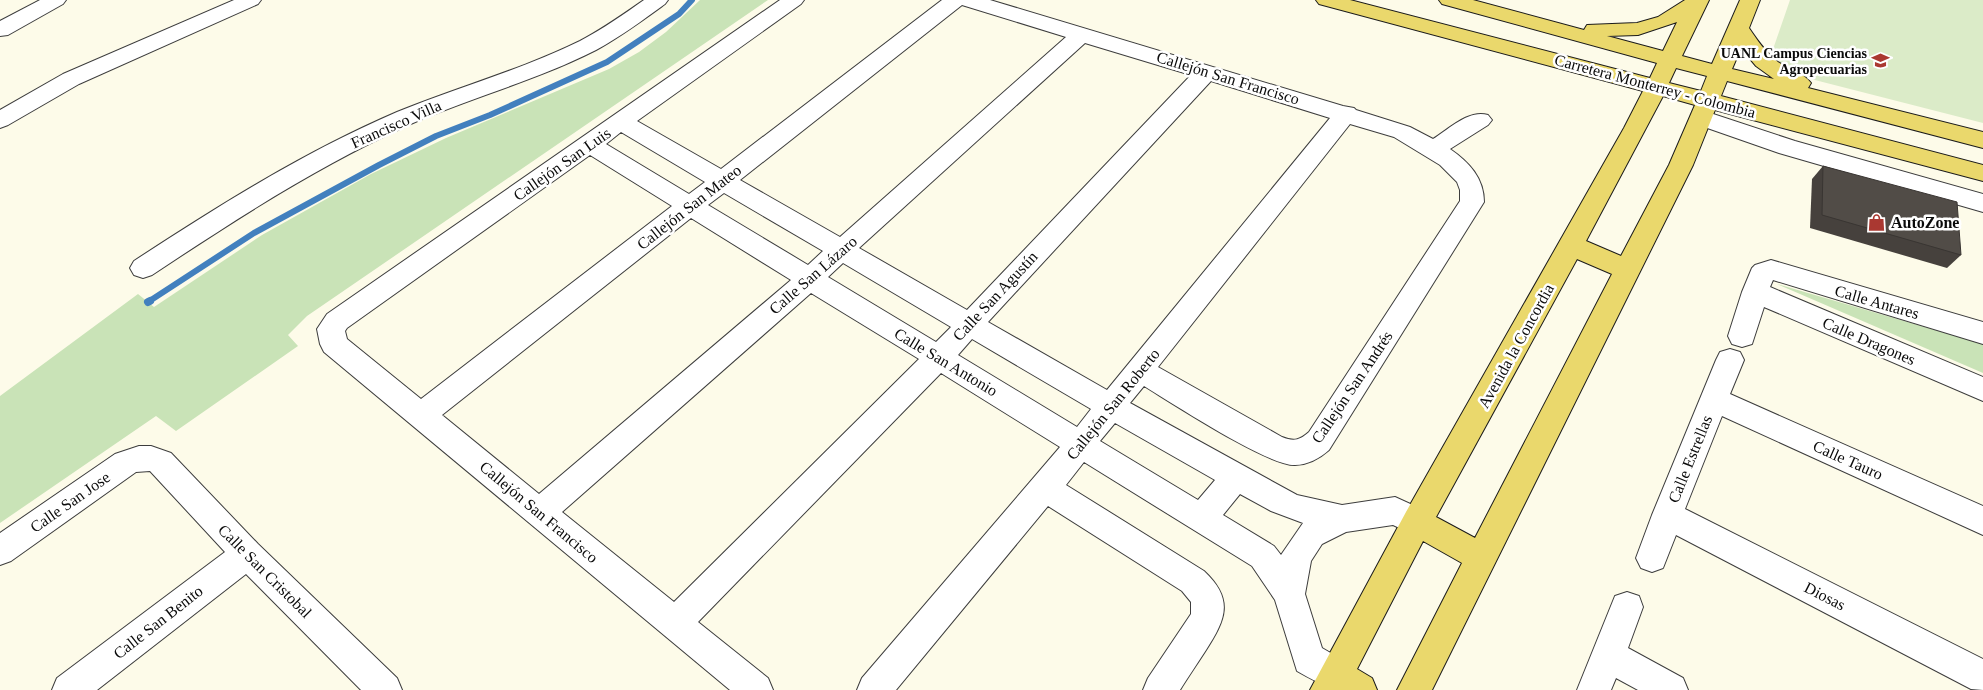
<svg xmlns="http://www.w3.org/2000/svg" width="1983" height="690" font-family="'Times New Roman',serif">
  <rect width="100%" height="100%" fill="#fdfbe9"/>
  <!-- green -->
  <g fill="#c9e3b7">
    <polygon points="700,0 768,0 307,316 288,335 298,346 176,431 156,416 0,523 0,396 138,294 154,307 262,235 371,174 446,138 609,69 639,52 666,32"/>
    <polygon points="1777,284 1983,344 1983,373"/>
  </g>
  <!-- pitch -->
  <polygon fill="#dbebc8" points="1790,0 1983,0 1983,123 1807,78 1782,65 1772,52"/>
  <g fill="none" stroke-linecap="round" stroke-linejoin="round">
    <!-- stream-far1 -->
    <polyline stroke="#4280be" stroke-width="6" points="148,302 254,233 379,165 436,136 490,115 607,62 679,14 692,0"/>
    <!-- stream -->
    <polyline stroke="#4280be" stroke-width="8" points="148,302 150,301"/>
    <defs>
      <g id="minor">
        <polygon points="40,0 66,0 63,4 8,35 0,36 0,21"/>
        <polygon points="234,0 261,0 258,4 79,84 8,125 0,128 0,110 63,74"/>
        <path d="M644 0H668L665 4C643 20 620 37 596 50 537 80 473 97 413 123 321 164 236 219 152 275L143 278 134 275 130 268 134 261C218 206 304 152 397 112 458 87 521 70 580 41 603 29 624 14 644 0Z"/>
        <path d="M780 0H804L801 4 637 121 721 169 942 0H990L1343 106 1354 108 1356 110 1410 127 1433 139C1449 129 1469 109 1488 115L1492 120 1488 125 1450 149C1469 162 1484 178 1484 202L1329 450C1320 458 1308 465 1295 465 1268 466 1172 403 1144 386L1130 403 1297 495 1342 505 1395 497 1428 512 1433 522 1428 532 1417 536 1393 525 1346 532 1322 544 1311 561 1305 594 1322 648 1348 663 1353 675 1348 687C1329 690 1313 680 1297 671L1275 600 1252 566 1084 462 1066 485 1204 571C1235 600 1225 620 1206 650 1197 664 1188 677 1180 690H1143L1148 678 1191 614V602L1182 591 1048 506 896 690H857L862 678 1060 447 941 373 698 622 768 678 773 690H730L324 352 320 344 317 329 327 314ZM962 5 1066 37 840 237 740 180ZM1085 43 1191 75 967 310 859 248ZM1211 81 1330 118 1107 390 988 322ZM1350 124 1394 137 1440 165 1457 182 1460 190V201L1309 432C1300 440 1294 442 1282 437L1158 367ZM621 132 705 182 689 194 606 144ZM590 155 672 206 421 399 347 339 345 331 347 328ZM724 193 823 251 808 265 708 205ZM691 218 791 280 539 494 442 415ZM843 263 951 327 936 342 828 277ZM811 293 919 359 674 602 562 512ZM972 339 1091 409 1077 427 958 355ZM1115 423 1215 480 1198 500 1100 441ZM1240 494 1271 511 1303 523 1281 555 1274 546 1223 515Z"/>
        <polygon points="1701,110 1795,141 1983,194 1983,212 1779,153 1693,123 1690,118 1693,113"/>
        <polygon points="1771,260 1983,322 1983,344 1773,280 1770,287 1983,377 1983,401 1764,307 1752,344 1742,347 1732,344 1728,336 1742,292 1752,268 1755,265"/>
        <polygon points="1730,349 1740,352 1744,360 1730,394 1983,506 1983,535 1722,416 1685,509 1983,659 1983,690 1971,689 1676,535 1663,568 1652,572 1641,568 1636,558 1652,515 1716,360 1720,352"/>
        <polygon points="139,446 151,446 171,453 258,544 397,678 402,690 361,690 246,574 97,690 52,690 57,678 225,552 150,471 136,472 11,561 0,565 0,533 115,454"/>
        <polygon points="1627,592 1639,596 1643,607 1628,648 1683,678 1688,690 1638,690 1616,678 1611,690 1577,690 1615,596"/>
      </g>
      <path id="major" d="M1316 0H1350L1650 78 1657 63 1442 4 1439 0H1473L1584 30 1587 25 1637 23 1658 17 1685 0H1709L1682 56 1712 64 1740 0H1760L1749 28C1757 40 1766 53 1778 62 1788 69 1804 73 1811 83L1808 88 1983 132V148L1727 81 1721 96 1983 165V181L1715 110 1693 165 1432 690H1397L1462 563 1423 541 1357 669 1372 678 1377 690H1310L1406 512 1624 128 1643 91 1319 4ZM1677 22 1663 51 1607 36 1638 35ZM1741 48 1756 66 1774 79 1732 69ZM1676 68 1707 76 1701 91 1669 83ZM1663 96 1695 105 1669 165 1621 256 1586 241ZM1577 259 1612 274 1475 538 1436 517Z"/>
    </defs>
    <!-- minor casing -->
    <use href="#minor" stroke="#3d3d3d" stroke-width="2"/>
    <!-- major casing -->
    <use href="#major" stroke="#1b1b1b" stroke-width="2"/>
    <!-- minor -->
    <use href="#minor" fill="#fff" fill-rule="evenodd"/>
    <!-- major -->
    <use href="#major" fill="#ead86c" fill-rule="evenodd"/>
  </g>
  <!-- wall -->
  <polygon fill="#46413d" points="1823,166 1961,255 1947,268 1810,228 1812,179"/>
  <!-- building -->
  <polygon fill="#514c47" stroke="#393532" points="1823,166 1957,202 1961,255 1822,215"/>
  <!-- icons -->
  <defs>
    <symbol id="university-bare" viewBox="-9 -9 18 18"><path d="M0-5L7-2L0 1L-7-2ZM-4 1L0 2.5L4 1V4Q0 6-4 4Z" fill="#aa3831" stroke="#fff" stroke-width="2.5" paint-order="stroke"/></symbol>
    <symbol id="shop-bare" viewBox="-9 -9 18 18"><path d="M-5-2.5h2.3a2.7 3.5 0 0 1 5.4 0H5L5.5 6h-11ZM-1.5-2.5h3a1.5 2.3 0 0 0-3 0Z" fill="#aa3831" stroke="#fff" stroke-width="2.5" paint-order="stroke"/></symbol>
  </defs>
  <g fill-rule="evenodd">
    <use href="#university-bare" x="1868" y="48" width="25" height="25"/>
    <use href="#shop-bare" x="1864" y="210" width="25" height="25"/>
  </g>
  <g text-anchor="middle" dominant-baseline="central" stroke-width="5" stroke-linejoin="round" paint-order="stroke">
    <!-- far-poi labels -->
    <g font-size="14" font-weight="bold" fill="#0a0a0a" stroke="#fff" text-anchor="end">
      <text x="1867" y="53">UANL Campus Ciencias<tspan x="1867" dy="16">Agropecuarias</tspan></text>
    </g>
    <!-- street labels -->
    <g font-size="16" fill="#0a0a0a" stroke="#fff">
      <text transform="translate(1228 78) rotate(17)">Callejón San Francisco</text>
      <text transform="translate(1655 86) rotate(15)">Carretera Monterrey - Colombia</text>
      <text transform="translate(396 124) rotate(-24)">Francisco Villa</text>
      <text transform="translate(562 164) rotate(-35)">Callejón San Luis</text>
      <text transform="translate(689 207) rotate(-38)">Callejón San Mateo</text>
      <text transform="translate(813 275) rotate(-41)">Calle San Lázaro</text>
      <text transform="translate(995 296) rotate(-47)">Calle San Agustín</text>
      <text transform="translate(1877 302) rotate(16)">Calle Antares</text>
      <text transform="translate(1869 341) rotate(23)">Calle Dragones</text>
      <text transform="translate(1516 346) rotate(-61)">Avenida la Concordia</text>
      <text transform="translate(946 362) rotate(31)">Calle San Antonio</text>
      <text transform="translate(1352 387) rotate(-56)">Callejón San Andrés</text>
      <text transform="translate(1113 404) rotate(-51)">Callejón San Roberto</text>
      <text transform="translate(1690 459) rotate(-68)">Calle Estrellas</text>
      <text transform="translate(1848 460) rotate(24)">Calle Tauro</text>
      <text transform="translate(70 502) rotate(-35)">Calle San Jose</text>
      <text transform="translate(539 512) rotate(40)">Callejón San Francisco</text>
      <text transform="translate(265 571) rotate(45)">Calle San Cristobal</text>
      <text transform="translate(1825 596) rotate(27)">Diosas</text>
      <text transform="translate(158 622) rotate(-38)">Calle San Benito</text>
    </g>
    <!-- poi labels -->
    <g font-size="16" font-weight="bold" fill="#0a0a0a" stroke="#fff" text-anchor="start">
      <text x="1891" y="222">AutoZone</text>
    </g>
  </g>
</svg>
